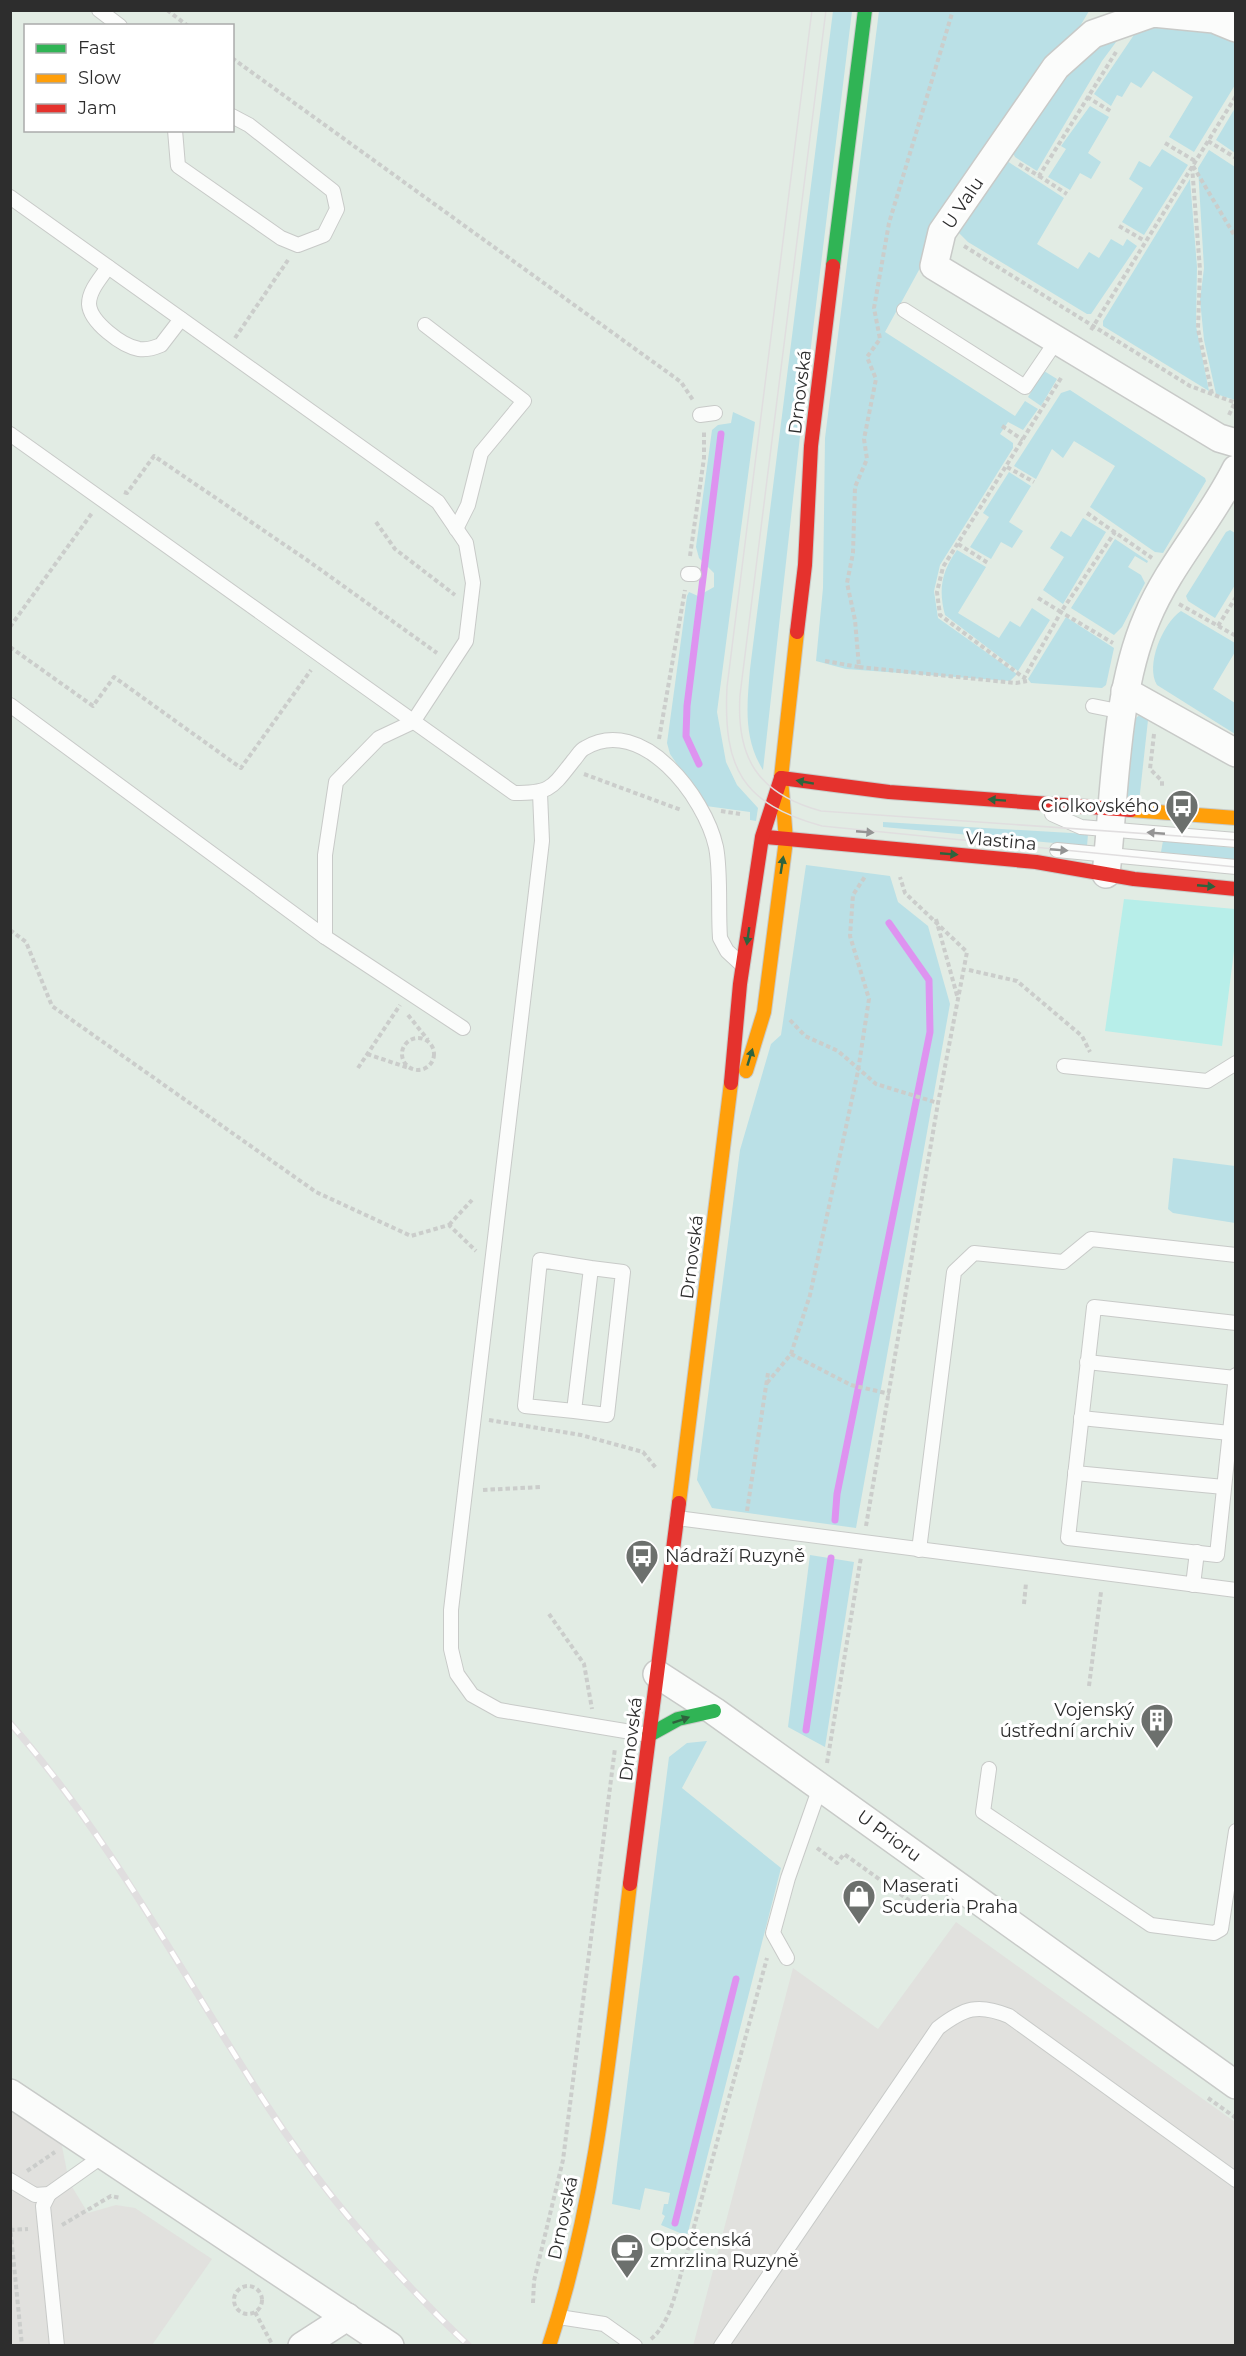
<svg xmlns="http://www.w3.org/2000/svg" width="1246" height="2356" font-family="Montserrat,sans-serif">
  <rect width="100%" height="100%" fill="#e2ece4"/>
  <!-- industrial -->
  <g fill="#e1e1de">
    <polygon points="956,1922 1235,2122 1235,2345 693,2346 793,1968 878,2029"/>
    <polygon points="10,2108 61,2141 69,2182 88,2213 116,2205 135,2208 212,2259 152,2345 11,2345"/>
  </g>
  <!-- green -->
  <g fill="#bae0e6">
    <path d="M833 11H852L800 436 763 770C743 738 747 705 750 669Z"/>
    <polygon points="879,11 1089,11 1079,28 1058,51 925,259 885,332 1015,416 1025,401 1038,409 1023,430 1008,422 1000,434 1013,443 1013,448 940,565 934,591 938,618 1017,674 1010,681 846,669 816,661 823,588 825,438"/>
    <polygon points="1188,24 1235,42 1235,85 1194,152 1169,137 1193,97 1153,71 1141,88 1131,82 1122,97 1117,95 1111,106 1094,94 1140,26"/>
    <polygon points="1119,38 1102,61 1037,171 1015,157 1012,151 1051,84 1088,47"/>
    <polygon points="1090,106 1109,117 1088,153 1101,162 1091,179 1080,173 1070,190 1048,177 1066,149 1061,146"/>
    <polygon points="1235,108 1235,153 1216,140"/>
    <polygon points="1162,149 1188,165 1144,235 1122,222 1143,188 1129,179 1139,161 1150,167"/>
    <polygon points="1209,150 1235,167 1235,400 1216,394 1204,340 1200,300 1204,268 1198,168"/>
    <polygon points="1007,161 1064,198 1037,244 1078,269 1089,252 1099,258 1111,239 1123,246 1127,239 1137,246 1091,314 1087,314 968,242 957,231"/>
    <polygon points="1190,179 1197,267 1196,326 1209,391 1103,326 1103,321"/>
    <polygon points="1044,371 1057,379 1041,406 1028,397"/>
    <polygon points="1070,390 1205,478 1206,481 1163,553 1155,552 1090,507 1115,466 1074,441 1063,458 1052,449 1036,479 1014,466 1061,393"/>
    <polygon points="733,412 755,422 717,712 726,762 737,785 758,808 756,821 750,820 750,812 706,806 670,754 667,743 687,596 689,592 698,596 714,587 714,573 699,558 696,547 712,430 718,425 731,423"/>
    <polygon points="1009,472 1031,486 1009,522 1023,531 1012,548 1001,542 991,559 970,547 989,517 983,513"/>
    <polygon points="1083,518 1106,532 1063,604 1043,590 1064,557 1050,548 1061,531 1071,537"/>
    <polygon points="1230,530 1235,533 1235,585 1215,618 1188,601 1186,596 1226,532"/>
    <polygon points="1115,539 1148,561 1147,563 1135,556 1128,567 1141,575 1145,583 1122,627 1114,635 1071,608"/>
    <path d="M957 550 986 567 958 613 999 638 1010 621 1020 627 1032 608 1050 620 1018 671 945 615C938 589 942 571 957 550Z"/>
    <path d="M1181 611 1235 643V652L1213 689 1235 703V734L1157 685C1145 665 1163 623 1181 611Z"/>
    <polygon points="1066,617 1114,648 1106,685 1102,688 1031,683 1028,679"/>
    <polygon points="1141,714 1148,720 1139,802 1125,795 1132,721"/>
    <polygon points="883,822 1088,834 1087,846 883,827"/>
    <polygon points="1163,841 1235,848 1235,860 1161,852"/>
    <polygon points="806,865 890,876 898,902 928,926 950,1004 856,1528 712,1508 697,1480 740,1150 771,1044 781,1035"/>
    <polygon points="1173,1158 1235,1166 1235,1223 1173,1213 1168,1209"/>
    <polygon points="810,1555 854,1562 825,1747 788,1727"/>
    <polygon points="707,1741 682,1788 781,1868 687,2236 661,2225 665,2216 662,2214 664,2204 668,2204 670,2193 645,2188 640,2210 612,2204 669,1757 687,1743"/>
  </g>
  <!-- pitch -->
  <polygon fill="#b7eee9" points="1124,899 1235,909 1235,943 1222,1046 1105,1031"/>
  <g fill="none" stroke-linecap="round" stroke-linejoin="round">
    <!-- stream -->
    <g stroke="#de93f0" stroke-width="7">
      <polyline points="699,764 686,736 687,706 721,434"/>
      <polyline points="835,1520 837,1494 930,1032 929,980 889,923"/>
      <polyline points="806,1730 831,1558"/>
      <polyline points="675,2223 736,1979"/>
    </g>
    <defs>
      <g id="lane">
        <polyline points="99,10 120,26"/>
        <polyline points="175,130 178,166 281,238 298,245 324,235 337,209 333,191 249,125 232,116"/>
        <polyline points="10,197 438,502 466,543 473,583 466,641 413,722 379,738 336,782 325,855 325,937"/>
        <path d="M108 267C101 278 89 290 89 304 90 322 122 346 139 349 146 350 154 348 161 345L181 319"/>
        <polyline points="904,310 1025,387 1057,340"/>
        <polyline points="425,325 524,401 481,453 468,505 456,529"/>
        <polyline points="700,415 715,413"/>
        <path d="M10 434 514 793C550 793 551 789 573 761 577 757 580 750 585 748 642 714 705 797 716 847 721 872 718 910 720 938L727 951 740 963"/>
        <polyline points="688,574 694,574"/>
        <polyline points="10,705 325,937 463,1028"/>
        <polyline points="1093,706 1123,712"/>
        <polyline points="540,793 542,841 451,1610 451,1649 457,1674 472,1695 499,1710 649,1735"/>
        <polyline points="1052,814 1081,827 1236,840"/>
        <polyline points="1057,850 1236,867"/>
        <polyline points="1064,1066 1207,1081 1236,1063"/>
        <polyline points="1236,1323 1094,1307 1068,1538 1217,1555 1236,1375"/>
        <polyline points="1087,1362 1235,1378"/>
        <polyline points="574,1411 525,1406 540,1260 591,1268 574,1411 607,1415 623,1272 591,1268"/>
        <polyline points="1081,1418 1230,1433"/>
        <polyline points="1075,1473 1224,1487"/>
        <polyline points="677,1518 1236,1590"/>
        <polyline points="919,1550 954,1272 974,1253 1063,1262 1091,1239 1236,1255"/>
        <polyline points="1193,1585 1197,1552"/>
        <polyline points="989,1769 983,1812 1151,1925 1214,1933 1221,1929 1236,1831"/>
        <polyline points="787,1958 773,1933 788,1878 820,1787"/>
        <polyline points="10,2180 35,2195 49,2194 104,2155"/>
        <polyline points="49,2194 43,2206 57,2346"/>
        <polyline points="559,2317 604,2324 635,2346"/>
        <path d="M721 2346 938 2028C964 2008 978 2003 1009 2016L1236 2180"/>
      </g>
      <g id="street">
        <polyline points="1236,28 1214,19 1153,13 1093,34 1056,67 942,232 934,266 1219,438 1236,443"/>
        <polyline points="1125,691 1236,753"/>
        <path d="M1106 874C1115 794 1115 692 1147 618 1169 565 1210 521 1236 469"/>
        <polyline points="657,1674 714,1711 1236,2085"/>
        <polyline points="10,2093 390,2346"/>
        <polyline points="302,2346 347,2317"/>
      </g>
      <g id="fast">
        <polyline points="833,266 865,10"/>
        <polyline points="649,1735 678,1719 714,1711"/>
      </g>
      <g id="slow">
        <polyline points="1131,810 1236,818"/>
        <polyline points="746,1071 764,1012 786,840 781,778 797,632"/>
        <polyline points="679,1503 731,1083"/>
        <path d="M549 2346C598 2197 611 2039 630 1884"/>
      </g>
      <g id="jam">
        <polyline points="797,632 805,565 811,446 833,266"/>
        <polyline points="781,778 889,792 1131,810"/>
        <polyline points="766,837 1036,862 1134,879 1236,889"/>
        <polyline points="731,1083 740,984 762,837 781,778"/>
        <polyline points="630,1884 679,1503"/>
      </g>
    </defs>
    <!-- lane casing -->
    <use href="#lane" stroke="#c8cac8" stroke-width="16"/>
    <!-- street casing -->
    <use href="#street" stroke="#c8cac8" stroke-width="30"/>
    <!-- fast casing -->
    <use href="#fast" stroke="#c8cac8" stroke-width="16"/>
    <!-- slow casing -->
    <use href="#slow" stroke="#c8cac8" stroke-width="16"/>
    <!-- jam casing -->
    <use href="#jam" stroke="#c8cac8" stroke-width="16"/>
    <!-- path -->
    <g stroke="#cbcdcb" stroke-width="4" stroke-dasharray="4.5 3" stroke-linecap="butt">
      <polyline points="167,10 188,26"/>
      <polyline points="232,58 681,382 693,400"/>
      <polyline points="1087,97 1112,112"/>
      <polyline points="1208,141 1236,158"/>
      <polyline points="1165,143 1195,161"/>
      <polyline points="1019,164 1039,176 1116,52"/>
      <polyline points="1192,166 1200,270 1198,329 1212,394"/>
      <polyline points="1193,166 1236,238"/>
      <polyline points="1039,176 1067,194"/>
      <polyline points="1119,226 1145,241"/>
      <polyline points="964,246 1190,386 1236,403"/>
      <polyline points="1091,330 1236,96"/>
      <polyline points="235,338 288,260"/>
      <polyline points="1061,378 943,567 937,592 940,615 1024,678 1061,612 1113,643"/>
      <polyline points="1229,415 1235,402"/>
      <polyline points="1002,426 1023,440"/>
      <polyline points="1007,467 1034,482"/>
      <polyline points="124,492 127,493 154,456 307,560 437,653"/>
      <polyline points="1087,513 1152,558"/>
      <polyline points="376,522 395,549 455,595"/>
      <polyline points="958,544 988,563"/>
      <polyline points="690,556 704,458 704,432"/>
      <polyline points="1038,598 1061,612 1115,532"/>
      <polyline points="1179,604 1236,636"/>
      <polyline points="1218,626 1236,597"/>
      <polyline points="10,627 92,513"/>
      <polyline points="10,647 93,706 114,677 241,768 311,670"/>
      <polyline points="825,661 859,667 855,620 847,583 853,553 855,487 867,459 864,439 876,379 867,357 880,339 874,308 889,223 953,10"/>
      <polyline points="859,667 1016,683 1027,681"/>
      <polyline points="1154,734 1150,769 1162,781 1162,787"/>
      <polyline points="659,739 685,590"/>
      <polyline points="584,774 681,810"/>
      <polyline points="721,811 740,814"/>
      <polyline points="936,919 958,999"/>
      <polyline points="10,930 26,942 52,1006 316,1192 411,1236 449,1225 476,1251"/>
      <polyline points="969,970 1017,981 1082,1036 1090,1052"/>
      <polyline points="408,1015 428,1040"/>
      <polyline points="790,1020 805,1036 838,1051 876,1084 938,1103"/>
      <circle cx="418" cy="1054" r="16"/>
      <polyline points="367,1054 409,1068"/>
      <polyline points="358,1068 400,1005"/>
      <polyline points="449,1225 472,1200"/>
      <polyline points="791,1354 851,1385 890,1394"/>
      <polyline points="767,1383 791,1354 810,1295 858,1071 869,999 850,936 853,895 866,875"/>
      <polyline points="489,1420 581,1435 643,1452 656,1468"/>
      <polyline points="483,1490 540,1487"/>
      <polyline points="747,1511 768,1373"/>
      <polyline points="866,1526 938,1103 967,952 905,893 900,877"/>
      <polyline points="1024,1604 1026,1583"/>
      <polyline points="549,1614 584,1664 592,1709"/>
      <polyline points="1089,1686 1101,1592"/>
      <polyline points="827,1763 861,1557"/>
      <polyline points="817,1848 837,1863 844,1854 917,1906 925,1895"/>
      <polyline points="1208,2098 1236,2118"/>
      <polyline points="27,2171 55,2152"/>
      <polyline points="10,2225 22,2346"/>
      <polyline points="62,2225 111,2196 121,2198"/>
      <polyline points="10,2230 28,2229"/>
      <circle cx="248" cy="2300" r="14"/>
      <polyline points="533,2303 534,2281 563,2160 615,1748"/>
      <polyline points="255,2312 273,2346"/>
      <path d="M651 2339C672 2322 677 2284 685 2260L767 1958"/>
    </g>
    <!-- lane -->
    <use href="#lane" stroke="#fbfcfb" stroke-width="14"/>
    <!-- street -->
    <use href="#street" stroke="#fbfcfb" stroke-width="27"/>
    <!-- fast -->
    <use href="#fast" stroke="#30b455" stroke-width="14"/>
    <!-- slow -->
    <use href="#slow" stroke="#ff9f0a" stroke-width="14"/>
    <!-- jam -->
    <use href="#jam" stroke="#e5322d" stroke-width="14"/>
    <!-- tram -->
    <g stroke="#e0dedf" stroke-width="1.5">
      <path d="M812 10 727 687C723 768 742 804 822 826L1236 867"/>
      <path d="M826 10 740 695C736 758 758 794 821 811L1236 840"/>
    </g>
    <defs>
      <path id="rail" d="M10 1723C112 1839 184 1978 268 2107 325 2195 393 2274 469 2346"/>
    </defs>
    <!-- rail casing -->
    <use href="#rail" stroke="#e0dedf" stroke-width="7"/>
    <!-- rail -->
    <use href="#rail" stroke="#fff" stroke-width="4.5" stroke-dasharray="14" stroke-linecap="butt"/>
  </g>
  <!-- one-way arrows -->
  <defs><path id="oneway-solid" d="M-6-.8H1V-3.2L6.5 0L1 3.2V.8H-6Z" transform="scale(1.5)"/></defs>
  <g fill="#2e633d">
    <use href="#oneway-solid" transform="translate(805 782) rotate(-170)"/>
    <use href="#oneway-solid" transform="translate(997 800) rotate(-176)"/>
    <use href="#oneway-solid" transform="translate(949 854) rotate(5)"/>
    <use href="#oneway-solid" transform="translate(782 865) rotate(-81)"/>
    <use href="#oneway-solid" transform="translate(1206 886) rotate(5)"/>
    <use href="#oneway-solid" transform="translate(748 936) rotate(98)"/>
    <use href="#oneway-solid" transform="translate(750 1057) rotate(-73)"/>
    <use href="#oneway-solid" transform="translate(681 1720) rotate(-19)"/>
  </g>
  <g fill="#949494">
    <use href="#oneway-solid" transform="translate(865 832) rotate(5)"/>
    <use href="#oneway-solid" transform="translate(1156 833) rotate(-175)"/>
    <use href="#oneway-solid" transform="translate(1059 850) rotate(5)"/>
  </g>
  <!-- icons -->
  <defs>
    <symbol id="bus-pin" viewBox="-11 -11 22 30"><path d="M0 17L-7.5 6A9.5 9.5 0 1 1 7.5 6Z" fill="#6c706d" stroke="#fff"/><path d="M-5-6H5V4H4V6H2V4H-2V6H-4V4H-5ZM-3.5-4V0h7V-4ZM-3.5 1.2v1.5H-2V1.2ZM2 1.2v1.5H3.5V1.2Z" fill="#fff"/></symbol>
    <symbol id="building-pin" viewBox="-11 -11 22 30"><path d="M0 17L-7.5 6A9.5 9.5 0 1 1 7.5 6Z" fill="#6c706d" stroke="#fff"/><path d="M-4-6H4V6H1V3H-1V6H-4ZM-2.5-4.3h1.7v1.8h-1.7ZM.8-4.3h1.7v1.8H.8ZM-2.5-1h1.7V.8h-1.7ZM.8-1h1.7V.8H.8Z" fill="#fff"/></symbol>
    <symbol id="shop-pin" viewBox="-11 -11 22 30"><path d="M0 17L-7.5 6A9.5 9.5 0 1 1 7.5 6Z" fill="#6c706d" stroke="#fff"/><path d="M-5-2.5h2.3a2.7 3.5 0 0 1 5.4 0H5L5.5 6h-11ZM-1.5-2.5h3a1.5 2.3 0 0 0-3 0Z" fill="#fff"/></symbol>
    <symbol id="cafe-pin" viewBox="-11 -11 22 30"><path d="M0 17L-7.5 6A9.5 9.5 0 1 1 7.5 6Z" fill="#6c706d" stroke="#fff"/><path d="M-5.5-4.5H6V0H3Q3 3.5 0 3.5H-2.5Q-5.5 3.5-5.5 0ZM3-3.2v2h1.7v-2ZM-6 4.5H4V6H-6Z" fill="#fff"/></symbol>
  </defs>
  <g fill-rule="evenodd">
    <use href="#bus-pin" x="1163" y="787" width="38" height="52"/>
    <use href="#bus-pin" x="623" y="1537" width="38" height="52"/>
    <use href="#building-pin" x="1138" y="1701" width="38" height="52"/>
    <use href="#shop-pin" x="840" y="1877" width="38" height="52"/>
    <use href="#cafe-pin" x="608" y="2231" width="38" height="52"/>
  </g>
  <g text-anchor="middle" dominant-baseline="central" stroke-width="6" stroke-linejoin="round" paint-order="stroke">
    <!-- street labels -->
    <g font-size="18" fill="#2d2d2d" stroke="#fff">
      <text transform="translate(963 203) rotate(-56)">U Valu</text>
      <text transform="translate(800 392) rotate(-83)">Drnovská</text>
      <text transform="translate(1001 841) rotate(5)">Vlastina</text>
      <text transform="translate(692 1257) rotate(-83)">Drnovská</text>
      <text transform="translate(631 1739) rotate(-83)">Drnovská</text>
      <text transform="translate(889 1836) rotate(36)">U Prioru</text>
      <text transform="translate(563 2218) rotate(-78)">Drnovská</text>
    </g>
    <!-- poi labels -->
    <g font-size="18" fill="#2d2d2d" stroke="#fff" text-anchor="start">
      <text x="1159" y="806" text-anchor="end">Ciolkovského</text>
      <text x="665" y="1556">Nádraží Ruzyně</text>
      <text x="1134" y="1710" text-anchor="end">Vojenský<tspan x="1134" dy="21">ústřední archiv</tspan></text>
      <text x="882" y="1886">Maserati<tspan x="882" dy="21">Scuderia Praha</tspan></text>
      <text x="650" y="2240">Opočenská<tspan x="650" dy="21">zmrzlina Ruzyně</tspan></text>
    </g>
  </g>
  <!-- border -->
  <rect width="1246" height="2356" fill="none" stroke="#2d2d2d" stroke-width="24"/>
  <!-- legend -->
  <rect x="24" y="24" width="210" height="108" fill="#ffffff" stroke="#ababab" stroke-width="1.5"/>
  <rect x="36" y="44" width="30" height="9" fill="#30b455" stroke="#ababab" stroke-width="1.5"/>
  <text x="78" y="54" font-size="18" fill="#2d2d2d">Fast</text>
  <rect x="36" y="74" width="30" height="9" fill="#ff9f0a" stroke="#ababab" stroke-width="1.5"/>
  <text x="78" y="84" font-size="18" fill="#2d2d2d">Slow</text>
  <rect x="36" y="104" width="30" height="9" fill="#e5322d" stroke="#ababab" stroke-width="1.5"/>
  <text x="78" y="114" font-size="18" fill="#2d2d2d">Jam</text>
</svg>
